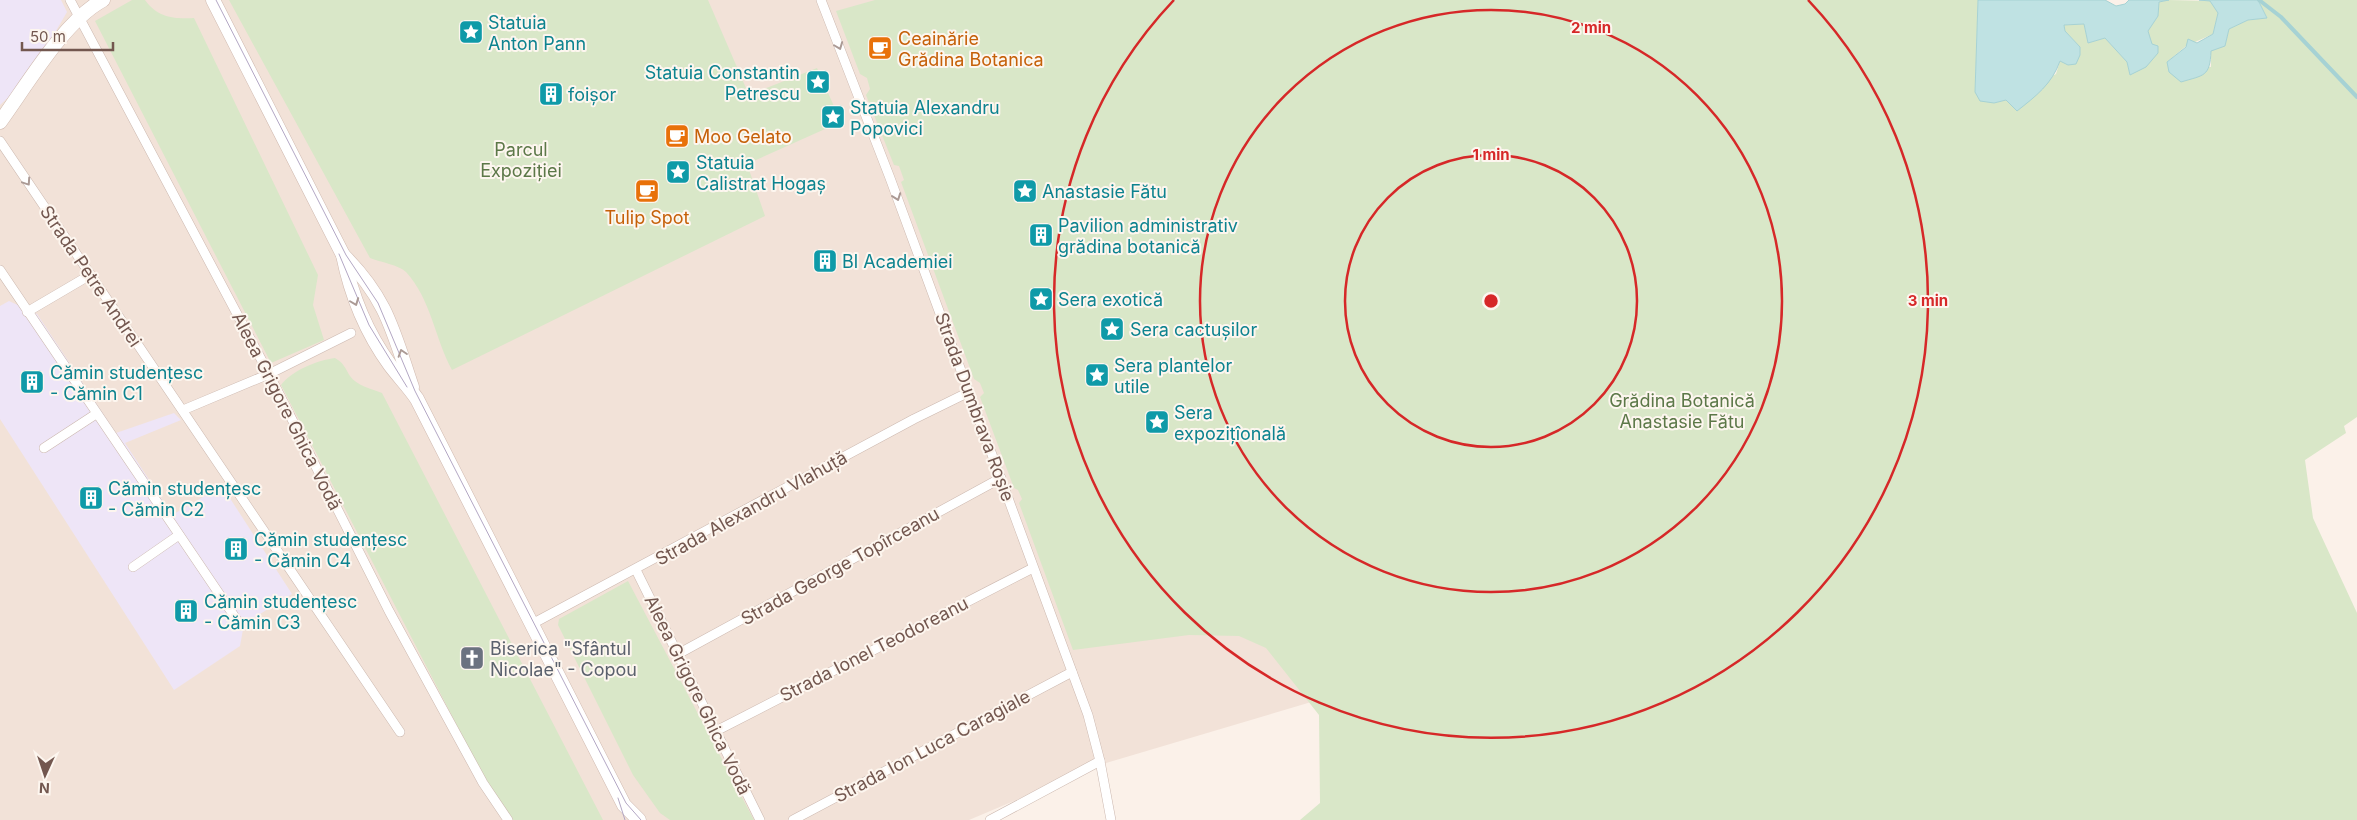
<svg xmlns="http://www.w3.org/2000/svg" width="2357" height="820" font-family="Inter,sans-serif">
  <rect width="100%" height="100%" fill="#fbf1e9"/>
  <!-- residential -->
  <polygon fill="#f2e2d8" points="0,0 1947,0 1635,606 1096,766 969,820 0,820"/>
  <!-- education -->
  <g fill="#eee5f7">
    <polygon points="0,0 61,0 67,12 35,67 15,91 0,105"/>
    <polygon points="9,301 37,314 116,433 174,413 181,420 125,443 172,515 222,486 292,594 244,624 240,646 174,690 0,419 0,306"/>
  </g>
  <!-- green -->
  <g fill="#d9e7c8">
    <path d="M132 0H145C158 18 174 19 194 18L318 275 313 305 324 340 271 363 95 21Z"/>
    <path d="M229 0H708L749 95 817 68 837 113 834 125 747 164 765 216 452 370C435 339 431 299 406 272 399 265 380 262 370 258Z"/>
    <polygon points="875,0 1978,0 1975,92 1994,103 2006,100 2056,74 2060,61 2080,47 2065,31 2064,25 2084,24 2088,43 2105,38 2127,62 2130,75 2152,45 2148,31 2158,16 2159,2 2169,0 2210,1 2218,13 2213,34 2186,46 2167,62 2211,67 2211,50 2225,46 2229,29 2248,20 2267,18 2258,0 2357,0 2357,417 2344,426 2346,433 2305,460 2313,518 2357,613 2357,820 1300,820 1320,803 1319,715 1266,648 1239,636 1189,635 1073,650 1019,503 1022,499 1018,490 1014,488 980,397 984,393 980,383 974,379 901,182 904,180 899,166 894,165 866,95 870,89 867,78 860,74 836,11"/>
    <path d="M335 358C344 363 345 368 350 376 357 386 372 389 382 393L603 820H513L482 774 281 385C291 371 318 360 335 358Z"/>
    <polygon points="628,581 754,820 670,820 660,813 633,775 558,625 559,619"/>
  </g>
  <!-- water -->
  <g fill="#bfe2e3" stroke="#a6d2d4">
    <path d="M1978 0H2105L2116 6 2125 4 2129 0H2169L2159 2 2158 16 2148 31 2152 44 2158 46V53L2146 67 2130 75 2127 62 2105 38 2088 43 2084 24 2064 25 2065 31 2080 47V55L2076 64 2068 65 2060 61C2052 84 2036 96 2017 111L2006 100 1994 103 1980 101 1975 92Z"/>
    <path d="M2199 0H2258L2267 18 2248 20 2229 29 2225 46 2211 51C2210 77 2204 75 2181 82L2169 72 2167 62 2186 47 2188 39 2197 43 2213 34 2218 13 2210 1Z"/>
  </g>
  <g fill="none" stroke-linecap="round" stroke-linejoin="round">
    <!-- stream -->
    <polyline stroke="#a6d2d4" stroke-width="4" points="2259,0 2281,17 2357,97"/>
    <defs>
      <g id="street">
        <polyline points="70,0 269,374 389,611 483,783 508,820"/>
        <polyline points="821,0 890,178 1088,715 1100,761 1111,820"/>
        <polyline points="0,141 400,732"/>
        <polyline points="0,270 241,626"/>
        <polyline points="27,312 90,275"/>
        <polyline points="183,410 269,374 351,333"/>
        <polyline points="44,448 96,414"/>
        <polyline points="133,567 179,535"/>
        <polyline points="636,570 760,820"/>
        <polyline points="532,624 914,419 969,392"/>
        <polyline points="678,654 1001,478"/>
        <polyline points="716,731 1033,568"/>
        <polyline points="793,820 1072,672"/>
        <polyline points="990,820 1100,761"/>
      </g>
      <g id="secondary">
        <path d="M213 0 343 255C351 295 366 332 390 365 399 377 409 387 417 399L624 805 639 820"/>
        <path d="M0 122C27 85 64 21 103 0"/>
        <path d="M343 255C387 299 393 331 412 387"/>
      </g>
    </defs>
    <!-- street casing -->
    <use href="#street" stroke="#ccb8af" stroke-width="10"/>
    <!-- secondary casing -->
    <use href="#secondary" stroke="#d0bab0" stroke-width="15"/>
    <!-- street -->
    <use href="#street" stroke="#fff" stroke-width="9"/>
    <!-- secondary -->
    <use href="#secondary" stroke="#fff" stroke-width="14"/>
    <!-- tram -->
    <g stroke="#b3a7c4" stroke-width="1">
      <polyline points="216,0 346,255 378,303 415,391 626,803 641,820"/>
      <polyline points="339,254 369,325 407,387"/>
      <polyline points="618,798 625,820"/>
    </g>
  </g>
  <!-- one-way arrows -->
  <defs><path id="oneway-chevron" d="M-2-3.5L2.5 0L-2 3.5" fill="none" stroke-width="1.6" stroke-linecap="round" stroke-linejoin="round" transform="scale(1.25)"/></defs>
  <g stroke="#ab9a95">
    <use href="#oneway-chevron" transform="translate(839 46) rotate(69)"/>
    <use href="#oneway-chevron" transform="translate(27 182) rotate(56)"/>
    <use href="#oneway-chevron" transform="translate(897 197) rotate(70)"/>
    <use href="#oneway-chevron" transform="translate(355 302) rotate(69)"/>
    <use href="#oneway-chevron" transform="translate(402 353) rotate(-108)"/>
  </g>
  <!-- distance rings -->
  <g fill="none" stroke="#d62828" stroke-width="2.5">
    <circle cx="1491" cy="301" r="146"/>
    <circle cx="1491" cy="301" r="291"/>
    <path d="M1808 0A437 437 0 1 1 1174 0"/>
  </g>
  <!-- icons -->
  <defs>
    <symbol id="sight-square" viewBox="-11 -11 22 22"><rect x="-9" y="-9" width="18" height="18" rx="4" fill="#0f9aa8" stroke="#fdf6ef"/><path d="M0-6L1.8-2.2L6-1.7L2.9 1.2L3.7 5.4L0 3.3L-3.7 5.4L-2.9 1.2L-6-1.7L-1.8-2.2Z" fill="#fff"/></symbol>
    <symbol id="cafe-square" viewBox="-11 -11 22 22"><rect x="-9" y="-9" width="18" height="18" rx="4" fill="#e8710a" stroke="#fdf6ef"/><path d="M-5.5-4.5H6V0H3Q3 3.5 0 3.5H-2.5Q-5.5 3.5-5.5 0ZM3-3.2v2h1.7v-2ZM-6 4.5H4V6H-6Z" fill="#fff"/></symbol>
    <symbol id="building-square" viewBox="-11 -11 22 22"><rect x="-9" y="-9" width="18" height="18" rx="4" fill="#0f9aa8" stroke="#fdf6ef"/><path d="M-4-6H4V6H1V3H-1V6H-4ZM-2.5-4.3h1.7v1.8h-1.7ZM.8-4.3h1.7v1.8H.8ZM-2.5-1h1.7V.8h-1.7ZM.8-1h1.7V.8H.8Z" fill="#fff"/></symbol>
    <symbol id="church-square" viewBox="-11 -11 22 22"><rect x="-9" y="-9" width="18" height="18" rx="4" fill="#6b7280" stroke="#fdf6ef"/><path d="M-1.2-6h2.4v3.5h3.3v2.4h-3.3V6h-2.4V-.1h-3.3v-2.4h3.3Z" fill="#fff"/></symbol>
  </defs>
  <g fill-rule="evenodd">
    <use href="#sight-square" x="457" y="18" width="28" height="28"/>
    <use href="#cafe-square" x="866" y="34" width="28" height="28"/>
    <use href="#sight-square" x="804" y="68" width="28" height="28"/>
    <use href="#building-square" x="537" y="80" width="28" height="28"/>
    <use href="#sight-square" x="819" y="103" width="28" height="28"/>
    <use href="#cafe-square" x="663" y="122" width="28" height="28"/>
    <use href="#sight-square" x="664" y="158" width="28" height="28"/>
    <use href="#cafe-square" x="633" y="177" width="28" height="28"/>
    <use href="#sight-square" x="1011" y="177" width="28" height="28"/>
    <use href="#building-square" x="1027" y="221" width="28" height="28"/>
    <use href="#building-square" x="811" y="247" width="28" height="28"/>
    <use href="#sight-square" x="1027" y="285" width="28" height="28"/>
    <use href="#sight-square" x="1098" y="315" width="28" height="28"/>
    <use href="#sight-square" x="1083" y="361" width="28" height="28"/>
    <use href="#building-square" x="18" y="368" width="28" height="28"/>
    <use href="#sight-square" x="1143" y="408" width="28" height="28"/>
    <use href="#building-square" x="77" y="484" width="28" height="28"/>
    <use href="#building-square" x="222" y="535" width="28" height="28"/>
    <use href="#building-square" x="172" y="597" width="28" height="28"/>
    <use href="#church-square" x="458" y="644" width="28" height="28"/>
  </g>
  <g text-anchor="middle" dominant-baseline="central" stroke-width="4" stroke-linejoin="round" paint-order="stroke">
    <!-- culture labels -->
    <g font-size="18" fill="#0d838f" stroke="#fdf6ef" text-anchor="start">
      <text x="488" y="22">Statuia<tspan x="488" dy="21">Anton Pann</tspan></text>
      <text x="800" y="72" text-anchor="end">Statuia Constantin<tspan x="800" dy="21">Petrescu</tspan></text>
      <text x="568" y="94">foișor</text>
      <text x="850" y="107">Statuia Alexandru<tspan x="850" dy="21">Popovici</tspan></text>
      <text x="696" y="162">Statuia<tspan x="696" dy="21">Calistrat Hogaș</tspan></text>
      <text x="1042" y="191">Anastasie Fătu</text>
      <text x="1058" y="225">Pavilion administrativ<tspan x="1058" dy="21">grădina botanică</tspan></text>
      <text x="842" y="261">Bl Academiei</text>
      <text x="1058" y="299">Sera exotică</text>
      <text x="1130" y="329">Sera cactușilor</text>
      <text x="1114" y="365">Sera plantelor<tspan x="1114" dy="21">utile</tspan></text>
      <text x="50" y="372">Cămin studențesc<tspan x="50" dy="21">- Cămin C1</tspan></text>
      <text x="1174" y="412">Sera<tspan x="1174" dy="21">expozițîonală</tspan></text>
      <text x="108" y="488">Cămin studențesc<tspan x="108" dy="21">- Cămin C2</tspan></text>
      <text x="254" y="539">Cămin studențesc<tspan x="254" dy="21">- Cămin C4</tspan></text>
      <text x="204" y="601">Cămin studențesc<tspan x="204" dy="21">- Cămin C3</tspan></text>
    </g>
    <!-- food labels -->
    <g font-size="18" fill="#c56008" stroke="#fdf6ef" text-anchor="start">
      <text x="898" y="38">Ceainărie<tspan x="898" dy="21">Grădina Botanica</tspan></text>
      <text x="694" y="136">Moo Gelato</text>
      <text x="647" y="217" text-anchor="middle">Tulip Spot</text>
    </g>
    <!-- park labels -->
    <g font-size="18" fill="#5c7848" stroke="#fdf6ef">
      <text x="521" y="149">Parcul<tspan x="521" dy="21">Expoziției</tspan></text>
      <text x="1682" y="400">Grădina Botanică<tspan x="1682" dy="21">Anastasie Fătu</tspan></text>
    </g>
    <!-- street labels -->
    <g font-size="18" fill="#73574f" stroke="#fdf6ef">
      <text transform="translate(91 276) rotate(56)">Strada Petre Andrei</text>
      <text transform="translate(975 407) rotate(70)">Strada Dumbrava Roșie</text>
      <text transform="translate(287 411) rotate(63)">Aleea Grigore Ghica Vodă</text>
      <text transform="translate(751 508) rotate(-29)">Strada Alexandru Vlahuță</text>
      <text transform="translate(840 566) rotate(-29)">Strada George Topîrceanu</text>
      <text transform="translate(874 649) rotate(-27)">Strada Ionel Teodoreanu</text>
      <text transform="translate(698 695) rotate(64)">Aleea Grigore Ghica Vodă</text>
      <text transform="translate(932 746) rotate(-28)">Strada Ion Luca Caragiale</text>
    </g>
    <!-- worship labels -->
    <g font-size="18" fill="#5b616d" stroke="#fdf6ef" text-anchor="start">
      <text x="490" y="648">Biserica "Sfântul<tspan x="490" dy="21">Nicolae" - Copou</tspan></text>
    </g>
  </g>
  <circle cx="1491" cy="301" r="8" fill="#d62828" stroke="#fdf6ef" stroke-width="2.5"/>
  <g font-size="15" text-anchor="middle" font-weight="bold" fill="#d62828" stroke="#fdf6ef" stroke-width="4" stroke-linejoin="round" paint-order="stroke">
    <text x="1591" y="33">2 min</text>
    <text x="1491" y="160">1 min</text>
    <text x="1928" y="306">3 min</text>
  </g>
  <!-- north arrow -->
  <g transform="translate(45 775) rotate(183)" stroke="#fdf6ef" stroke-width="4" paint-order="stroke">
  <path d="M0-4L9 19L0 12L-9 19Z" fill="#73574f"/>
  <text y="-8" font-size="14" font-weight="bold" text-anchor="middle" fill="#73574f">N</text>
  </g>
  <!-- scale -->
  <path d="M22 42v8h91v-8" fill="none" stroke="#73574f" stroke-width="2.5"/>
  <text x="30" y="42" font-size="15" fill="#73574f" stroke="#fdf6ef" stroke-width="4" paint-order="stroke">50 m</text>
</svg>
